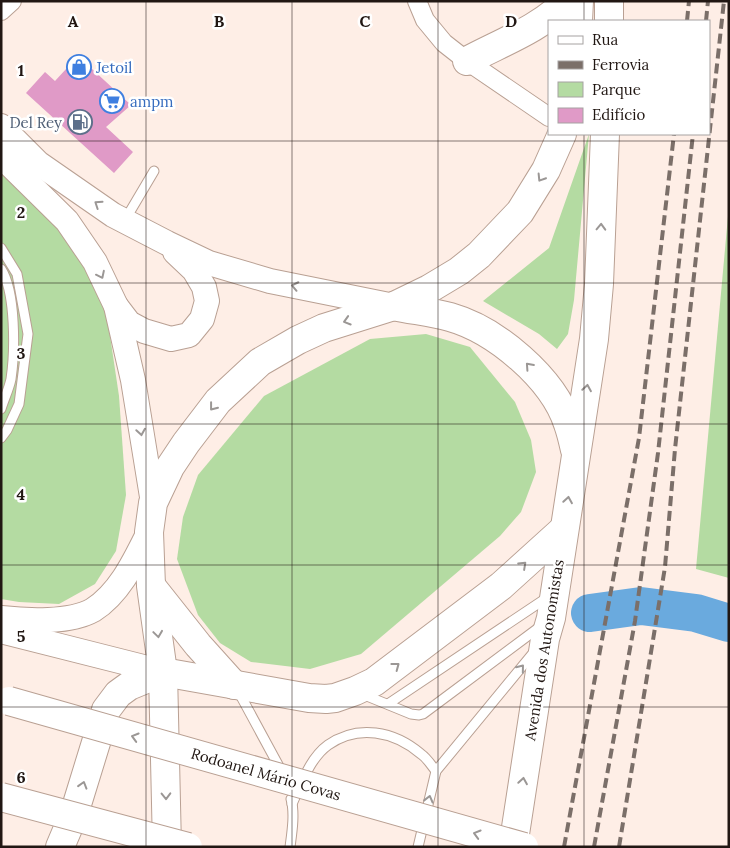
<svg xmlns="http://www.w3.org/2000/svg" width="730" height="848" font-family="Lora,serif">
  <rect width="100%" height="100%" fill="#feeee6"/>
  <!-- green -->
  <g fill="#b4dba2">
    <polygon points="589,134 574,300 568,334 557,349 539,334 483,301 549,248"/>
    <polygon points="1,171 78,241 106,309 119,396 126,495 116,551 95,584 59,604 19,602 1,599"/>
    <polygon points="729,205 729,578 696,569"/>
    <polygon points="426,334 470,347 515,402 531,440 536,472 521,512 500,536 361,654 310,669 251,662 220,643 198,615 177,559 183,517 198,475 264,396 370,339"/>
  </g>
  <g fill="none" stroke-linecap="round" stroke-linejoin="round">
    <!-- river -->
    <polyline stroke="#6aaade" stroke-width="38" points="590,613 641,606 696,613 729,623"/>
  </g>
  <!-- building -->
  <polygon fill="#e09ac7" points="78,56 131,105 106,127 133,152 114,173 26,93 45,72 55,81"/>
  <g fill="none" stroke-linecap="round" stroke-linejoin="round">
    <defs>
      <g id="lane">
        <polyline points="125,220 154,171"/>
        <polyline points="1,248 17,274 28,334 19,404 7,430 1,438"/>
        <path d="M1 269C16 292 15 352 11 379 9 389 4 399 1 409"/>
        <polyline points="237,689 282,772"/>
        <polyline points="362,694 411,714 419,715 423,714 541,626"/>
        <polyline points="388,704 548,597"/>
        <path d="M292 804C301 784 310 758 328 745 358 724 394 731 421 754 427 758 431 765 436 771"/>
        <path d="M290 847C292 832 295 813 291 799"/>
        <polyline points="418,847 436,771 534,652"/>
      </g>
      <g id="street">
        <polyline points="417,1 425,20 444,43 467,61 549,117"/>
        <polyline points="1,11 12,1"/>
      </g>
      <g id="secondary">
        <polyline points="1,126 38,163 113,215 167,243 209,263 270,281 394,306"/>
        <polyline points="1,156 67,221 95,262 116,306 133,380 153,503"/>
        <polyline points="116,306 129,323 144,331 171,339 189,335 202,319 207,301 204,287 194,270 175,252"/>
        <path d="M1 618C27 621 70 623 93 610 120 593 135 560 149 532"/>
        <polyline points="1,631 163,672"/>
      </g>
      <g id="primary">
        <polyline points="578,21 579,1"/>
        <polyline points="609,21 609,1"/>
        <path d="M467 61C500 43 540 29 567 1"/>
        <path d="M394 306C412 310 432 312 450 317 496 330 553 378 568 424 571 432 573 441 575 450"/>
        <polyline points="152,587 198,645 234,685"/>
        <polyline points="60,847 74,814 106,710 118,694 129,686 163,672 309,698 326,699 335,698 355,691 374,682 501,586 564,529"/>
        <polyline points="167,847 163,672 151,586 149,532 153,503 170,467 186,443 218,401 260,362 298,340 324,328 394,306 429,289 459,271 479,255 520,212 546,170 562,134"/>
        <polyline points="513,847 545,639 551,618 594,339 599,284 605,134"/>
      </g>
    </defs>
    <!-- lane casing -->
    <use href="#lane" stroke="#b9a093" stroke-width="11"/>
    <!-- street casing -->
    <use href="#street" stroke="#b9a093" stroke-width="20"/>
    <!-- secondary casing -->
    <use href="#secondary" stroke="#b9a093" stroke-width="26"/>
    <!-- primary casing -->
    <use href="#primary" stroke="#b9a093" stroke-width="30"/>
    <!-- lane -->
    <use href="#lane" stroke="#fff" stroke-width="9"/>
    <!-- street -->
    <use href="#street" stroke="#fff" stroke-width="18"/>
    <!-- secondary -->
    <use href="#secondary" stroke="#fff" stroke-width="24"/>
    <!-- primary -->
    <use href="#primary" stroke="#fff" stroke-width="28"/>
    <!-- rail -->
    <g stroke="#7b6f69" stroke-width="4" stroke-dasharray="10 5" stroke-linecap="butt">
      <polyline points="687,21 689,1"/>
      <polyline points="706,21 708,1"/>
      <polyline points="564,847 639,438 674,134"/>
      <polyline points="594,847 635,621 658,453 693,134"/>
      <polyline points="619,847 665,567 675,449 724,1"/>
    </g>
    <defs>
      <g id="highway-bridge">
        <polyline points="9,701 524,847"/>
        <polyline points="1,797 188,847"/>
      </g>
    </defs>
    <!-- highway-bridge casing -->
    <use href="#highway-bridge" stroke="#b9a093" stroke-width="30" stroke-linecap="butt"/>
    <!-- highway-bridge -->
    <use href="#highway-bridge" stroke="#fff" stroke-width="28"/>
  </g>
  <!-- one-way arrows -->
  <defs><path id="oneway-chevron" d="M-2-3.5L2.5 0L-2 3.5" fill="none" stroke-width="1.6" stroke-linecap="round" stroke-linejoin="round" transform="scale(1.25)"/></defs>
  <g stroke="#9b9795">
    <use href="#oneway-chevron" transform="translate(541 178) rotate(122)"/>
    <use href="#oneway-chevron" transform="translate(98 204) rotate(-146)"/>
    <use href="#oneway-chevron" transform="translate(601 227) rotate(-88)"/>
    <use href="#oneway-chevron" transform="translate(101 275) rotate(64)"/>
    <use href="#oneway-chevron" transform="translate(295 286) rotate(-168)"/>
    <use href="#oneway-chevron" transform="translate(347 321) rotate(163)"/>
    <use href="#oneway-chevron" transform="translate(529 366) rotate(-132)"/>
    <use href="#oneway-chevron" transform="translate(587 388) rotate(-81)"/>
    <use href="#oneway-chevron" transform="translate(213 407) rotate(128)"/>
    <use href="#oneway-chevron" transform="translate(141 432) rotate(81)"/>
    <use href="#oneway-chevron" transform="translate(568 500) rotate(-81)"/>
    <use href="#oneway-chevron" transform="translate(523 565) rotate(-43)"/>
    <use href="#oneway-chevron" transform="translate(158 634) rotate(82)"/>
    <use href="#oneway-chevron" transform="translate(396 666) rotate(-37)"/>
    <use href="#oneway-chevron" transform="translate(521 668) rotate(-51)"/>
    <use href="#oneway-chevron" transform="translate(135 737) rotate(-164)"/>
    <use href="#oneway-chevron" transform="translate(523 781) rotate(-81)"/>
    <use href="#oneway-chevron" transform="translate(83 785) rotate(-73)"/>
    <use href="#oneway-chevron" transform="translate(166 796) rotate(89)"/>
    <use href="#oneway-chevron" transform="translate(429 799) rotate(-76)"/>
    <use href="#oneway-chevron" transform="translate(477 834) rotate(-164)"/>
  </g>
  <!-- grid -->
  <path fill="none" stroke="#211713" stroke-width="1" stroke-opacity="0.55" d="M146 1V847M292 1V847M438 1V847M584 1V21M584 134V847M1 141H729M1 283H729M1 424H729M1 565H729M1 707H729"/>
  <!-- icons -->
  <defs>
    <symbol id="shop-ring" viewBox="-11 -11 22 22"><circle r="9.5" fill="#fff" stroke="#3f7fe0" stroke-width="1.5"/><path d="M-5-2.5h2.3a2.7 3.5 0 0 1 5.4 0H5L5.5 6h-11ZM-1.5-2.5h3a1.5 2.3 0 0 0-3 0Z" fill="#3f7fe0"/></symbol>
    <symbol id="supermarket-ring" viewBox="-11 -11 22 22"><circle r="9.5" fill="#fff" stroke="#3f7fe0" stroke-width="1.5"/><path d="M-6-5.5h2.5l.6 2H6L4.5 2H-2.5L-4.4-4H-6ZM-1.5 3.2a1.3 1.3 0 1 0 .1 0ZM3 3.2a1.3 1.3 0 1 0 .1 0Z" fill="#3f7fe0"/></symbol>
    <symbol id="fuel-ring" viewBox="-11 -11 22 22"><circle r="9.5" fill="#fff" stroke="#5c6f8a" stroke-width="1.5"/><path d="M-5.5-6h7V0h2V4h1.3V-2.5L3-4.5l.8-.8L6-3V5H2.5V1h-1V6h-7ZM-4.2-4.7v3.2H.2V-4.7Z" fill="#5c6f8a"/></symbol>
  </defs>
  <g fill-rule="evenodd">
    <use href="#shop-ring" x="65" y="53" width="28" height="28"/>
    <use href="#supermarket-ring" x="98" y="87" width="28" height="28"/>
    <use href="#fuel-ring" x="66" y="108" width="28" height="28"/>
  </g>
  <g text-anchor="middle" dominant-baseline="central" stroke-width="5" stroke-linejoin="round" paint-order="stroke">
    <!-- shop labels -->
    <g font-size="15" fill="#366cbe" stroke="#fff" text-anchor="start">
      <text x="96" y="67">Jetoil</text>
      <text x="130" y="101">ampm</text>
    </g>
    <!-- service labels -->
    <g font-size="15" fill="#4e5e75" stroke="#fff" text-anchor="end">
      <text x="62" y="122">Del Rey</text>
    </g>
    <!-- street labels -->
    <g font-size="15" fill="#211713" stroke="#fff">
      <text transform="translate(544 650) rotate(-81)">Avenida dos Autonomistas</text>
      <text transform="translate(266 774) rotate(16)">Rodoanel Mário Covas</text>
    </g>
  </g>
  <g font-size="16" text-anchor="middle" font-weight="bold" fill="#211713" stroke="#fff" stroke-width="5" stroke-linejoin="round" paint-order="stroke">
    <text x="73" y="27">A</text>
    <text x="219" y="27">B</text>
    <text x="365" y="27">C</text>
    <text x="511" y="27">D</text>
    <text x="21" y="76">1</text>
    <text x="21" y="218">2</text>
    <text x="21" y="359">3</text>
    <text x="21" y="500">4</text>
    <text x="21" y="642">5</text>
    <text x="21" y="783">6</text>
  </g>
  <!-- border -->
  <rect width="730" height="848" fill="none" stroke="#211713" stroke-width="5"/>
  <!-- legend -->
  <rect x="548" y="20" width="162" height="115" fill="#ffffff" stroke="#a6a2a1"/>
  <rect x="558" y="36" width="25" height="8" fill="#ffffff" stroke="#a6a2a1"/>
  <text x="592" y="45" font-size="15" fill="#211713">Rua</text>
  <rect x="558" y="61" width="25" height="8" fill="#7b6f69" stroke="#a6a2a1"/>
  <text x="592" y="70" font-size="15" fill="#211713">Ferrovia</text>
  <rect x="558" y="82" width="25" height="15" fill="#b4dba2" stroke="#a6a2a1"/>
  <text x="592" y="95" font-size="15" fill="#211713">Parque</text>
  <rect x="558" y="108" width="25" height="15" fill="#e09ac7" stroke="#a6a2a1"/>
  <text x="592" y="120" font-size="15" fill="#211713">Edifício</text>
</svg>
